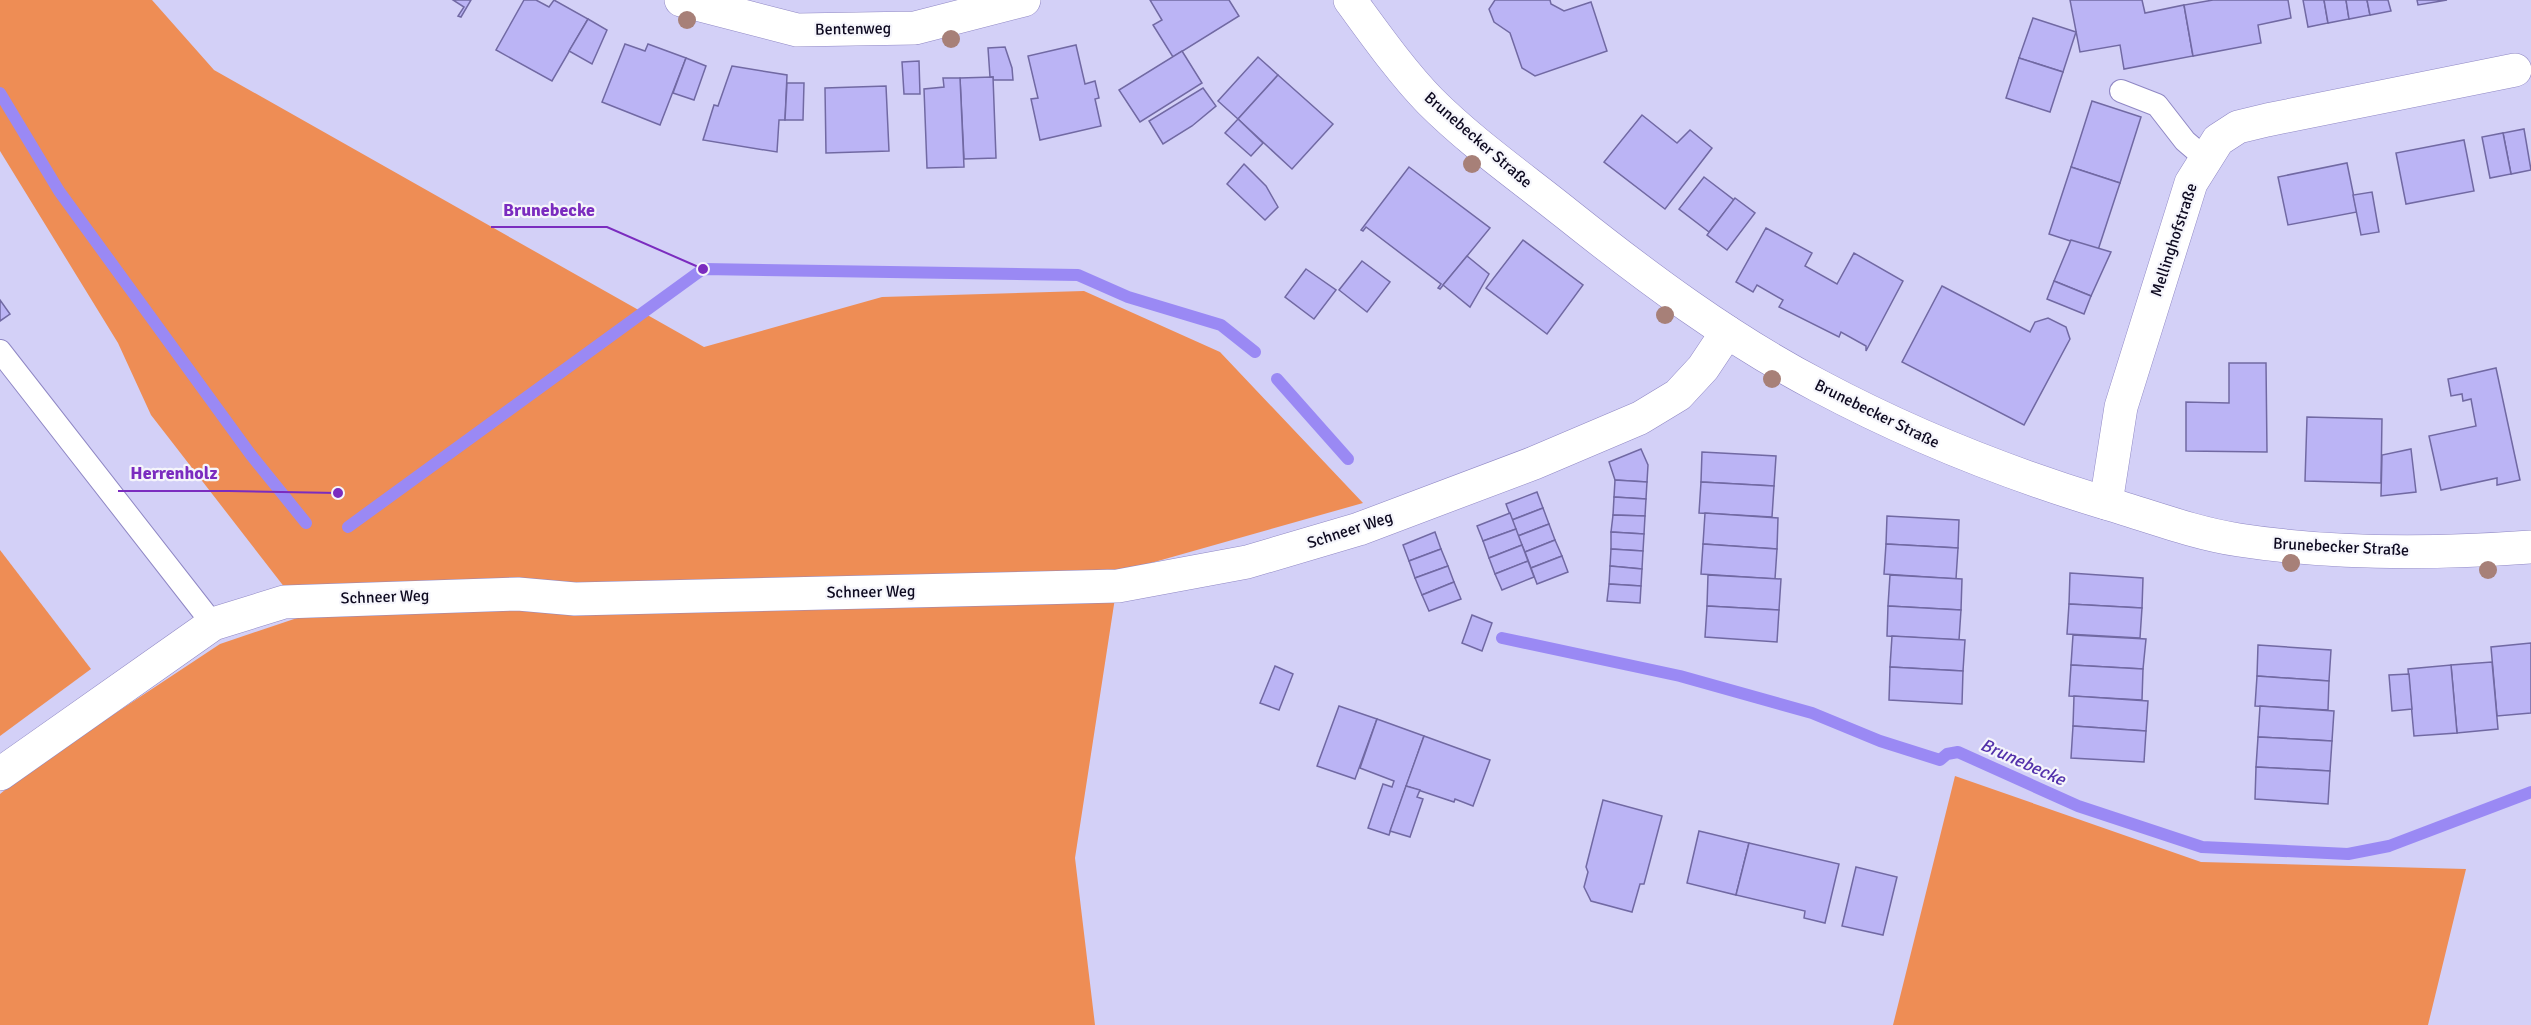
<svg xmlns="http://www.w3.org/2000/svg" width="2531" height="1025" font-family="Signika,sans-serif">
  <rect width="100%" height="100%" fill="#d3d0f7"/>
  <!-- green -->
  <g fill="#ee8d55">
    <polygon points="0,0 152,0 214,70 704,347 882,297 1084,291 1220,352 1363,503 1119,572 1075,858 1095,1025 0,1025 0,794 31,769 220,644 306,615 151,415 118,343 0,151"/>
    <polygon points="0,550 91,669 0,736"/>
    <polygon points="1955,776 2201,862 2466,869 2428,1025 1893,1025"/>
  </g>
  <g fill="none" stroke-linecap="round" stroke-linejoin="round">
    <!-- stream -->
    <g stroke="#9a89f4" stroke-width="12">
      <polyline points="0,93 59,191 251,455 306,523"/>
      <polyline points="1277,379 1348,459"/>
      <polyline points="348,527 703,269 1078,275 1128,297 1221,325 1255,352"/>
      <polyline points="1502,638 1680,676 1812,713 1880,741 1940,760 1947,754 1958,752 2078,806 2202,847 2348,854 2389,846 2531,792"/>
    </g>
  </g>
  <!-- building -->
  <g fill="#bbb4f5" stroke="#7169a3" stroke-width="1.5">
    <polygon points="453,0 471,0 461,17 458,16 464,7"/>
    <polygon points="524,0 536,0 549,7 554,0 588,19 552,81 496,50"/>
    <polygon points="1150,0 1229,0 1239,16 1173,57 1153,25 1162,20"/>
    <polygon points="1495,0 1550,0 1551,4 1564,11 1591,2 1607,51 1535,76 1522,68 1510,33 1494,22 1489,9"/>
    <polygon points="2070,0 2142,0 2145,13 2184,5 2193,56 2124,69 2120,45 2080,52"/>
    <polygon points="2213,0 2288,0 2291,18 2258,25 2261,43 2193,56 2184,5"/>
    <polygon points="2303,0 2324,0 2328,23 2308,27"/>
    <polygon points="2324,0 2346,0 2349,19 2328,23"/>
    <polygon points="2346,0 2367,0 2370,15 2349,19"/>
    <polygon points="2367,0 2388,0 2391,11 2370,15"/>
    <polygon points="2417,0 2447,0 2418,5"/>
    <polygon points="2033,18 2076,32 2063,72 2019,58"/>
    <polygon points="588,19 607,30 592,64 569,51"/>
    <polygon points="625,44 645,51 648,44 686,58 660,125 602,102"/>
    <polygon points="1076,45 1085,84 1095,81 1099,98 1095,99 1101,126 1040,140 1031,99 1038,98 1028,56"/>
    <polygon points="1005,47 1012,68 1013,80 993,80 993,77 990,77 988,48"/>
    <polygon points="1182,51 1202,83 1140,122 1119,90"/>
    <polygon points="1258,57 1278,75 1238,119 1218,101"/>
    <polygon points="686,58 706,66 694,100 673,93"/>
    <polygon points="2019,58 2063,72 2050,112 2006,98"/>
    <polygon points="919,61 920,94 904,94 902,62"/>
    <polygon points="732,66 787,75 785,120 779,120 777,152 703,140 714,105 718,106"/>
    <polygon points="1278,75 1333,124 1292,169 1238,119"/>
    <polygon points="993,77 996,158 964,159 960,78"/>
    <polygon points="943,78 960,78 964,167 927,168 924,89 944,87"/>
    <polygon points="787,83 804,83 803,120 785,120"/>
    <polygon points="886,86 889,151 826,153 825,88"/>
    <polygon points="1203,88 1216,106 1192,126 1163,144 1149,121"/>
    <polygon points="2092,101 2141,117 2120,183 2071,167"/>
    <polygon points="1642,115 1677,143 1690,130 1712,148 1665,209 1604,162"/>
    <polygon points="1238,119 1263,143 1251,156 1225,133"/>
    <polygon points="2524,129 2531,170 2511,174 2503,133"/>
    <polygon points="2503,133 2511,174 2490,178 2482,137"/>
    <polygon points="2464,140 2474,191 2406,204 2396,153"/>
    <polygon points="2347,163 2357,212 2288,225 2278,177"/>
    <polygon points="1244,164 1266,186 1278,207 1265,220 1227,184"/>
    <polygon points="1409,167 1490,228 1440,289 1438,288 1441,284 1366,227 1363,231 1361,230"/>
    <polygon points="2071,167 2120,183 2098,250 2049,234"/>
    <polygon points="1704,177 1734,200 1709,232 1679,209"/>
    <polygon points="2372,192 2379,232 2361,235 2353,195"/>
    <polygon points="1735,198 1755,213 1727,250 1707,235"/>
    <polygon points="1766,228 1812,253 1805,266 1837,284 1854,253 1903,281 1866,351 1866,346 1841,332 1839,337 1779,307 1783,300 1757,285 1753,292 1736,282"/>
    <polygon points="1523,240 1583,285 1547,334 1486,288"/>
    <polygon points="2071,240 2111,252 2091,296 2054,281"/>
    <polygon points="1467,256 1489,274 1470,307 1443,285"/>
    <polygon points="1362,261 1390,282 1367,312 1339,290"/>
    <polygon points="1306,269 1336,290 1314,319 1285,297"/>
    <polygon points="2054,281 2091,296 2084,314 2047,299"/>
    <polygon points="1942,286 2030,332 2035,322 2048,318 2066,327 2070,339 2024,425 1902,362"/>
    <polygon points="0,300 10,314 0,321"/>
    <polygon points="2229,363 2266,363 2267,452 2186,451 2186,402 2229,403"/>
    <polygon points="2496,368 2520,480 2497,485 2497,478 2441,490 2429,436 2476,426 2471,399 2463,401 2462,394 2451,396 2448,379"/>
    <polygon points="2307,417 2382,419 2381,483 2305,481"/>
    <polygon points="1641,449 1648,465 1647,482 1615,480 1609,462"/>
    <polygon points="2411,449 2416,492 2381,496 2382,455"/>
    <polygon points="1702,452 1776,456 1774,486 1701,482"/>
    <polygon points="1615,480 1647,482 1646,499 1614,497"/>
    <polygon points="1701,482 1774,486 1772,517 1699,513"/>
    <polygon points="1537,492 1543,508 1512,520 1506,504"/>
    <polygon points="1614,497 1646,499 1645,516 1613,515"/>
    <polygon points="1543,508 1549,524 1518,536 1512,520"/>
    <polygon points="1510,513 1516,529 1483,541 1477,526"/>
    <polygon points="1705,513 1778,518 1777,549 1703,544"/>
    <polygon points="1613,515 1645,516 1644,534 1611,532"/>
    <polygon points="1887,516 1959,520 1958,548 1886,544"/>
    <polygon points="1549,524 1555,540 1525,552 1518,536"/>
    <polygon points="1516,529 1522,545 1489,558 1483,541"/>
    <polygon points="1435,532 1441,549 1409,561 1403,545"/>
    <polygon points="1611,532 1644,534 1643,551 1611,549"/>
    <polygon points="1555,540 1562,556 1531,568 1525,552"/>
    <polygon points="1703,544 1777,549 1775,579 1701,574"/>
    <polygon points="1886,544 1958,548 1956,579 1884,574"/>
    <polygon points="1522,545 1528,561 1495,574 1489,558"/>
    <polygon points="1441,549 1448,566 1415,578 1409,561"/>
    <polygon points="1611,549 1643,551 1642,569 1610,566"/>
    <polygon points="1562,556 1568,572 1537,584 1531,568"/>
    <polygon points="1528,561 1534,577 1502,590 1495,574"/>
    <polygon points="1448,566 1454,582 1422,595 1415,578"/>
    <polygon points="1610,566 1642,569 1641,586 1609,584"/>
    <polygon points="2070,573 2143,578 2142,608 2069,604"/>
    <polygon points="1708,575 1781,579 1779,610 1707,606"/>
    <polygon points="1890,575 1962,579 1961,610 1888,606"/>
    <polygon points="1454,582 1461,599 1429,611 1422,595"/>
    <polygon points="1609,584 1641,586 1640,603 1607,601"/>
    <polygon points="2069,604 2142,608 2140,638 2067,634"/>
    <polygon points="1707,606 1779,610 1777,642 1705,637"/>
    <polygon points="1888,606 1961,610 1959,640 1887,636"/>
    <polygon points="1472,615 1492,623 1482,651 1462,643"/>
    <polygon points="2073,635 2146,639 2143,669 2071,665"/>
    <polygon points="1892,636 1965,640 1963,671 1890,667"/>
    <polygon points="2531,643 2531,713 2497,716 2491,647"/>
    <polygon points="2258,645 2331,650 2329,681 2257,676"/>
    <polygon points="2492,662 2498,729 2457,733 2451,665"/>
    <polygon points="2071,665 2143,669 2142,700 2069,696"/>
    <polygon points="2451,665 2457,733 2414,736 2408,669"/>
    <polygon points="1275,666 1293,674 1279,710 1260,703"/>
    <polygon points="1890,667 1963,671 1962,704 1889,700"/>
    <polygon points="2409,674 2412,709 2392,711 2389,675"/>
    <polygon points="2257,676 2329,681 2328,710 2255,706"/>
    <polygon points="2074,696 2148,701 2146,731 2073,726"/>
    <polygon points="1339,706 1377,719 1355,779 1317,766"/>
    <polygon points="2260,706 2334,711 2332,741 2258,737"/>
    <polygon points="1377,719 1424,736 1389,835 1368,828 1383,784 1392,787 1394,781 1360,768"/>
    <polygon points="2073,726 2146,731 2144,762 2071,758"/>
    <polygon points="1424,736 1490,760 1473,806 1455,799 1454,802 1406,786"/>
    <polygon points="2258,737 2332,741 2330,771 2256,767"/>
    <polygon points="2256,767 2330,771 2328,804 2255,799"/>
    <polygon points="1406,786 1420,790 1417,797 1423,799 1410,837 1390,831"/>
    <polygon points="1603,800 1662,816 1644,884 1640,884 1632,912 1591,901 1584,887 1588,872 1586,867"/>
    <polygon points="1699,831 1749,843 1736,895 1687,883"/>
    <polygon points="1749,843 1839,864 1825,923 1804,918 1805,911 1736,895"/>
    <polygon points="1856,867 1897,877 1883,935 1842,926"/>
  </g>
  <g fill="none" stroke-linecap="round" stroke-linejoin="round">
    <defs>
      <g id="service">
        <polyline points="2121,91 2157,105 2185,141 2206,159"/>
        <polyline points="0,351 213,624"/>
      </g>
      <g id="minor">
        <polyline points="681,0 797,30 915,28 1024,0"/>
        <path d="M1350 0C1375 34 1401 71 1430 101 1472 143 1521 177 1567 214 1646 277 1729 339 1819 386 1909 434 2004 472 2102 502 2147 515 2193 533 2239 540 2336 555 2434 554 2531 547"/>
        <polyline points="2106,503 2121,407 2191,183 2218,140 2238,127 2267,120 2515,70"/>
        <polyline points="0,774 213,624 284,602 518,594 575,599 1118,586 1247,562 1359,529 1534,463 1640,418 1678,395 1703,368 1727,332"/>
      </g>
    </defs>
    <!-- service casing -->
    <use href="#service" stroke="#8f87c4" stroke-width="24"/>
    <!-- minor casing -->
    <use href="#minor" stroke="#8f87c4" stroke-width="34"/>
    <!-- service -->
    <use href="#service" stroke="#fff" stroke-width="22"/>
    <!-- minor -->
    <use href="#minor" stroke="#fff" stroke-width="33"/>
  </g>
  <!-- trees -->
  <g fill="#a78078">
    <circle cx="687" cy="20" r="9"/>
    <circle cx="951" cy="39" r="9"/>
    <circle cx="1472" cy="164" r="9"/>
    <circle cx="1665" cy="315" r="9"/>
    <circle cx="1772" cy="379" r="9"/>
    <circle cx="2291" cy="563" r="9"/>
    <circle cx="2488" cy="570" r="9"/>
  </g>
  <g text-anchor="middle" dominant-baseline="central" stroke-width="4.5" stroke-linejoin="round" paint-order="stroke">
    <!-- street labels -->
    <g font-size="16" fill="#0d091f" stroke="#f5f5fb">
      <text transform="translate(853 29) rotate(-1)">Bentenweg</text>
      <text transform="translate(1478 140) rotate(41)">Brunebecker Straße</text>
      <text transform="translate(2174 240) rotate(-72)">Mellinghofstraße</text>
      <text transform="translate(1877 414) rotate(26)">Brunebecker Straße</text>
      <text transform="translate(1350 530) rotate(-18)">Schneer Weg</text>
      <text transform="translate(2341 547) rotate(3)">Brunebecker Straße</text>
      <text transform="translate(871 592) rotate(-1)">Schneer Weg</text>
      <text transform="translate(385 597) rotate(-2)">Schneer Weg</text>
    </g>
    <!-- water labels -->
    <g font-size="18" font-style="italic" fill="#5331ab" stroke="#f5f5fb">
      <text transform="translate(2023 762) rotate(24)">Brunebecke</text>
    </g>
  </g>
  <!-- callouts -->
  <path fill="none" stroke="#7b2cbf" stroke-width="2" d="M703 269L607 227H491M338 493L229 491H118"/>
  <g fill="#7b2cbf" stroke="#f5f5fb" stroke-width="2">
    <circle cx="703" cy="269" r="6"/>
    <circle cx="338" cy="493" r="6"/>
  </g>
  <g font-size="18" text-anchor="middle" font-weight="bold" fill="#7b2cbf" stroke="#f5f5fb" stroke-width="4.5" stroke-linejoin="round" paint-order="stroke">
    <text x="549" y="216">Brunebecke</text>
    <text x="174" y="479">Herrenholz</text>
  </g>
</svg>
